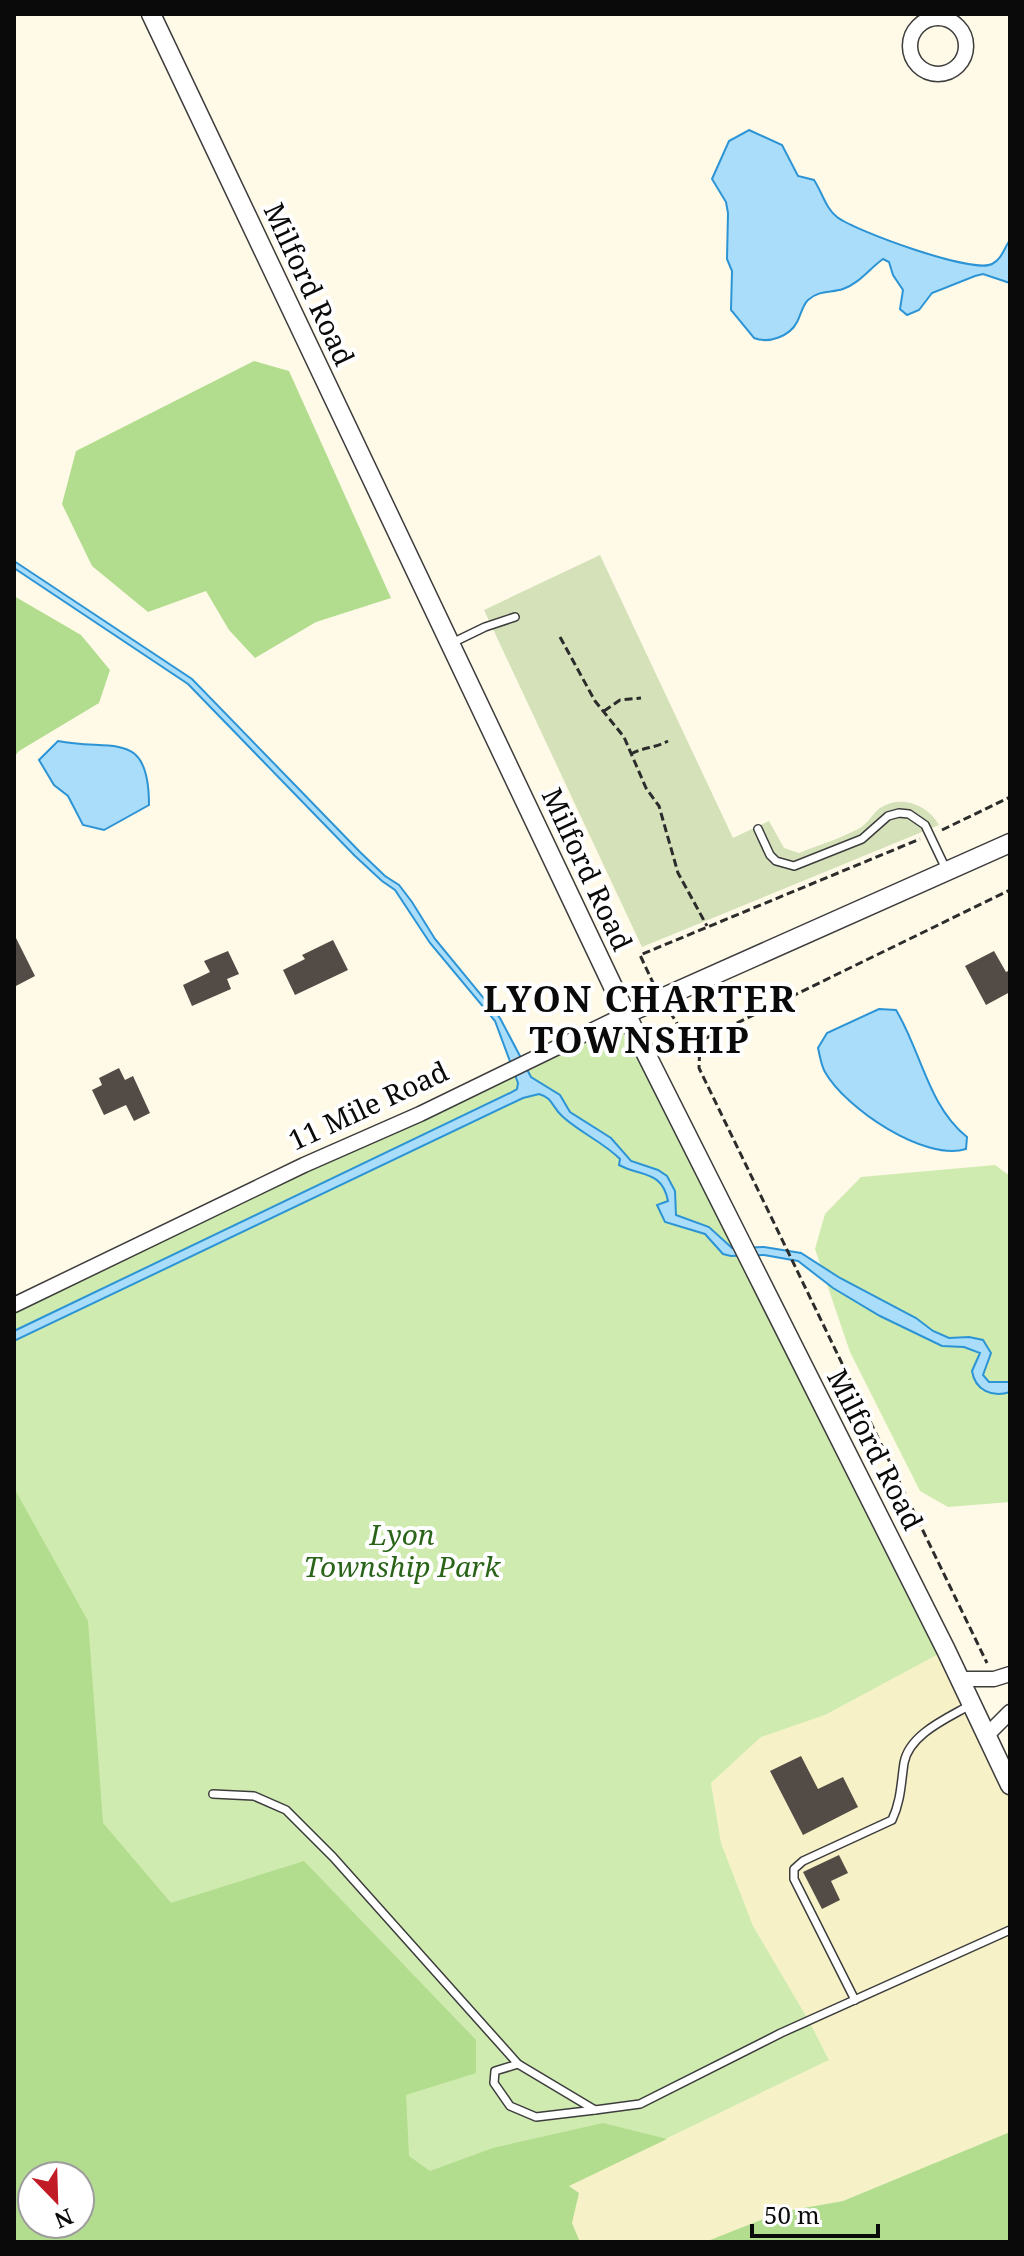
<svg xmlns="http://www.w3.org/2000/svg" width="1024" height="2256" font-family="'Noto Serif',serif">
  <rect width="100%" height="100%" fill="#fffae7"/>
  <!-- farmland -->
  <polygon fill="#f6f1c6" points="946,1650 1010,1785 1010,2132 843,2201 781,2212 705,2242 580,2242 572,2223 579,2193 569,2186 829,2060 809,2021 753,1926 721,1843 711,1783 761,1737 825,1715"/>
  <!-- green -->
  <g fill="#cfebaf" fill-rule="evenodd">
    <path d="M626 1014 946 1650 825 1715 761 1737 711 1783 721 1843 753 1926 809 2021 829 2060 452 2242H14V1305ZM32 2176H80V2224H32Z"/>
    <polygon points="995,1165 1010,1176 1010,1502 948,1507 920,1491 850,1352 815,1249 825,1214 861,1177"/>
  </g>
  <!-- forest -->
  <g fill="#b2dc8e" fill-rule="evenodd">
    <polygon points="254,361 289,371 391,598 316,622 255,658 229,630 206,591 148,612 92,566 62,504 76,451"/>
    <polygon points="14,596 81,635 110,670 99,703 19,751 14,757"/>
    <path d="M14 1488 88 1621 103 1823 171 1903 304 1861 476 2040V2073L406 2095 409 2156 430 2171 493 2148 603 2123 667 2139 569 2186 579 2193 572 2223 580 2242H14ZM32 2176H80V2224H32Z"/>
    <polygon points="1010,2132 1010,2242 705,2242 781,2212 843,2201"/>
  </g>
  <!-- cemetery -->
  <path fill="#d4e1b9" d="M600 555 733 838 769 821 784 848 799 853C819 845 839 839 858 829 868 824 872 814 880 808 901 794 928 805 939 825L642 947 484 610Z"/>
  <!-- water -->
  <g fill="#a9ddfa" stroke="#2c94d5" stroke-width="2">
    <path d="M749 130 782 145 798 176 814 180C822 192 826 209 837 217 855 231 973 274 992 264 1002 259 1004 248 1010 240V283L983 274 975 276 932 293 919 310 907 315 900 309 903 290 893 275 889 262 883 259C869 269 860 283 843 289 831 293 819 290 808 300 802 306 801 315 797 322 790 336 769 344 754 338L731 310 732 271 727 259 728 213 726 202 712 179 729 141Z"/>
    <path d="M14 561 192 679 360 852 385 876 399 885 412 902 435 939 500 1018 531 1077 560 1095 570 1112 611 1138 631 1161 658 1170 667 1176 675 1191 676 1215 709 1227 732 1248 764 1247 801 1253 840 1278 916 1318 933 1331 949 1338 969 1337 983 1340 991 1353 983 1375 989 1382H1010V1392C992 1398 975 1390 972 1371L980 1353 964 1347 942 1346 880 1316 833 1288 798 1261 764 1255 731 1256 723 1254 705 1234 665 1222 657 1205 668 1201C662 1170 641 1177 619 1165L620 1159C603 1142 579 1132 562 1116 552 1107 553 1098 539 1094L523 1098 14 1341V1331L510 1093 517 1089 518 1083 495 1021 430 943 395 890 382 881 355 856 188 684 14 568Z"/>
    <path d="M58 741C112 752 149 728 149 805L104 830 83 825 68 796 54 785 39 760Z"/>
    <path d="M879 1009 896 1010C921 1051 928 1106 967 1137L966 1149C925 1162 845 1108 825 1072 821 1065 820 1056 818 1048L827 1033Z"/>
  </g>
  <!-- building -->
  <g fill="#534b46">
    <polygon points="14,934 35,976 14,987"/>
    <polygon points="333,940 348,970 295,995 283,970 305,959 302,955"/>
    <polygon points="228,951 239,974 227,979 231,989 192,1006 183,985 210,972 204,961"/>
    <polygon points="994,951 1006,972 1010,970 1010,992 986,1005 965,966"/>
    <polygon points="119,1068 125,1080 133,1076 150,1113 134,1121 126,1105 104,1115 92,1090 102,1085 99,1078"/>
    <polygon points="801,1756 818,1789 843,1777 858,1807 803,1835 770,1771"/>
    <polygon points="839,1855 848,1873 831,1881 840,1900 822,1909 803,1872"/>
  </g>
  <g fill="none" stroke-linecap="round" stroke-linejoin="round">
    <defs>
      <g id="service">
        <polyline points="452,643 485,627 515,617"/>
        <polyline points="758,829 770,855 776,861 794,866 862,839 888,816 899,813 909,814 925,825 946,869"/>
        <polyline points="213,1794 254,1796 286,1810 333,1857 518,2064 595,2110 640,2104 781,2033 1010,1930"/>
        <path d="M855 2000 794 1879V1869L803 1861 892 1820C901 1801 901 1783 904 1763 909 1734 948 1718 970 1705"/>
        <polyline points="518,2064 495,2071 494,2083 510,2106 536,2117 595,2110"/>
      </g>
      <g id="minor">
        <circle cx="938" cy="46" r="28"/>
        <polyline points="14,1305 304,1165 420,1114 626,1014"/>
        <polyline points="959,1679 994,1679 1010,1674"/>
        <polyline points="987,1735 1010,1712"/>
      </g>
      <g id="tertiary">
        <polyline points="151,14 626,1014 946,1650 1010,1785"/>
        <polyline points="626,1014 1010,843"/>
      </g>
    </defs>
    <!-- service casing -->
    <use href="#service" stroke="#3d3d3d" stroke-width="10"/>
    <!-- minor casing -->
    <use href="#minor" stroke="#3d3d3d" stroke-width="17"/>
    <!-- tertiary casing -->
    <use href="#tertiary" stroke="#3d3d3d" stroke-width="21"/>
    <!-- path -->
    <g stroke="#2c2c2c" stroke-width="3" stroke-dasharray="8 4" stroke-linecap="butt">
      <polyline points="560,637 595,701 624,737 646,788 659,806 678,873 707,926"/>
      <polyline points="604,711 620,700 641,698"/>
      <path d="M631 754C644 747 655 748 668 741"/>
      <polyline points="942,830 1010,797"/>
      <polyline points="654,985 640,955 920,839"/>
      <polyline points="670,1012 681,1030 700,1041 1010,890"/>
      <polyline points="700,1041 699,1068 987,1663"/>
    </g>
    <!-- service -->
    <use href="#service" stroke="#fff" stroke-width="7"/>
    <!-- minor -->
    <use href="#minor" stroke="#fff" stroke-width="14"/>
    <!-- tertiary -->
    <use href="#tertiary" stroke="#fff" stroke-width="18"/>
  </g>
  <g text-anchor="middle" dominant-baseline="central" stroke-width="8" stroke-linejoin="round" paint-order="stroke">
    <!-- street labels -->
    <g font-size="28" fill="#0a0a0a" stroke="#fff">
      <text transform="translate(310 284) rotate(65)">Milford Road</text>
      <text transform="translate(588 869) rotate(65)">Milford Road</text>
      <text transform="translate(368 1105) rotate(-25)">11 Mile Road</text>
      <text transform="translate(876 1449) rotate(63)">Milford Road</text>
    </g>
    <!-- park labels -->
    <g font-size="28" font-style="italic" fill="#296418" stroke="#fff">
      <text x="402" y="1534">Lyon<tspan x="402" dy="32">Township Park</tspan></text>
    </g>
    <!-- district labels -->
    <g font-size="36" font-weight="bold" letter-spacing="2" fill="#0a0a0a" stroke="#fff">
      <text x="640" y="998">LYON CHARTER<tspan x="640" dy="41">TOWNSHIP</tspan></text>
    </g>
  </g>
  <!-- border -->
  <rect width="1024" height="2256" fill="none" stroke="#0a0a0a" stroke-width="32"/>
  <!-- north arrow -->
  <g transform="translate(56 2200) rotate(157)"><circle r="38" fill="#ffffff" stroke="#9d9d9d" stroke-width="2"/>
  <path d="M0-6L14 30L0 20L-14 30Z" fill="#c11c26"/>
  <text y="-12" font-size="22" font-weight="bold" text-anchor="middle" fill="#0a0a0a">N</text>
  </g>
  <!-- scale -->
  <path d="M752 2224v12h126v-12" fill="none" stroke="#0a0a0a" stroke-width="4"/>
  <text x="764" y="2224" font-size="24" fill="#0a0a0a" stroke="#ffffff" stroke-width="6" paint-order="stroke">50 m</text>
</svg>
